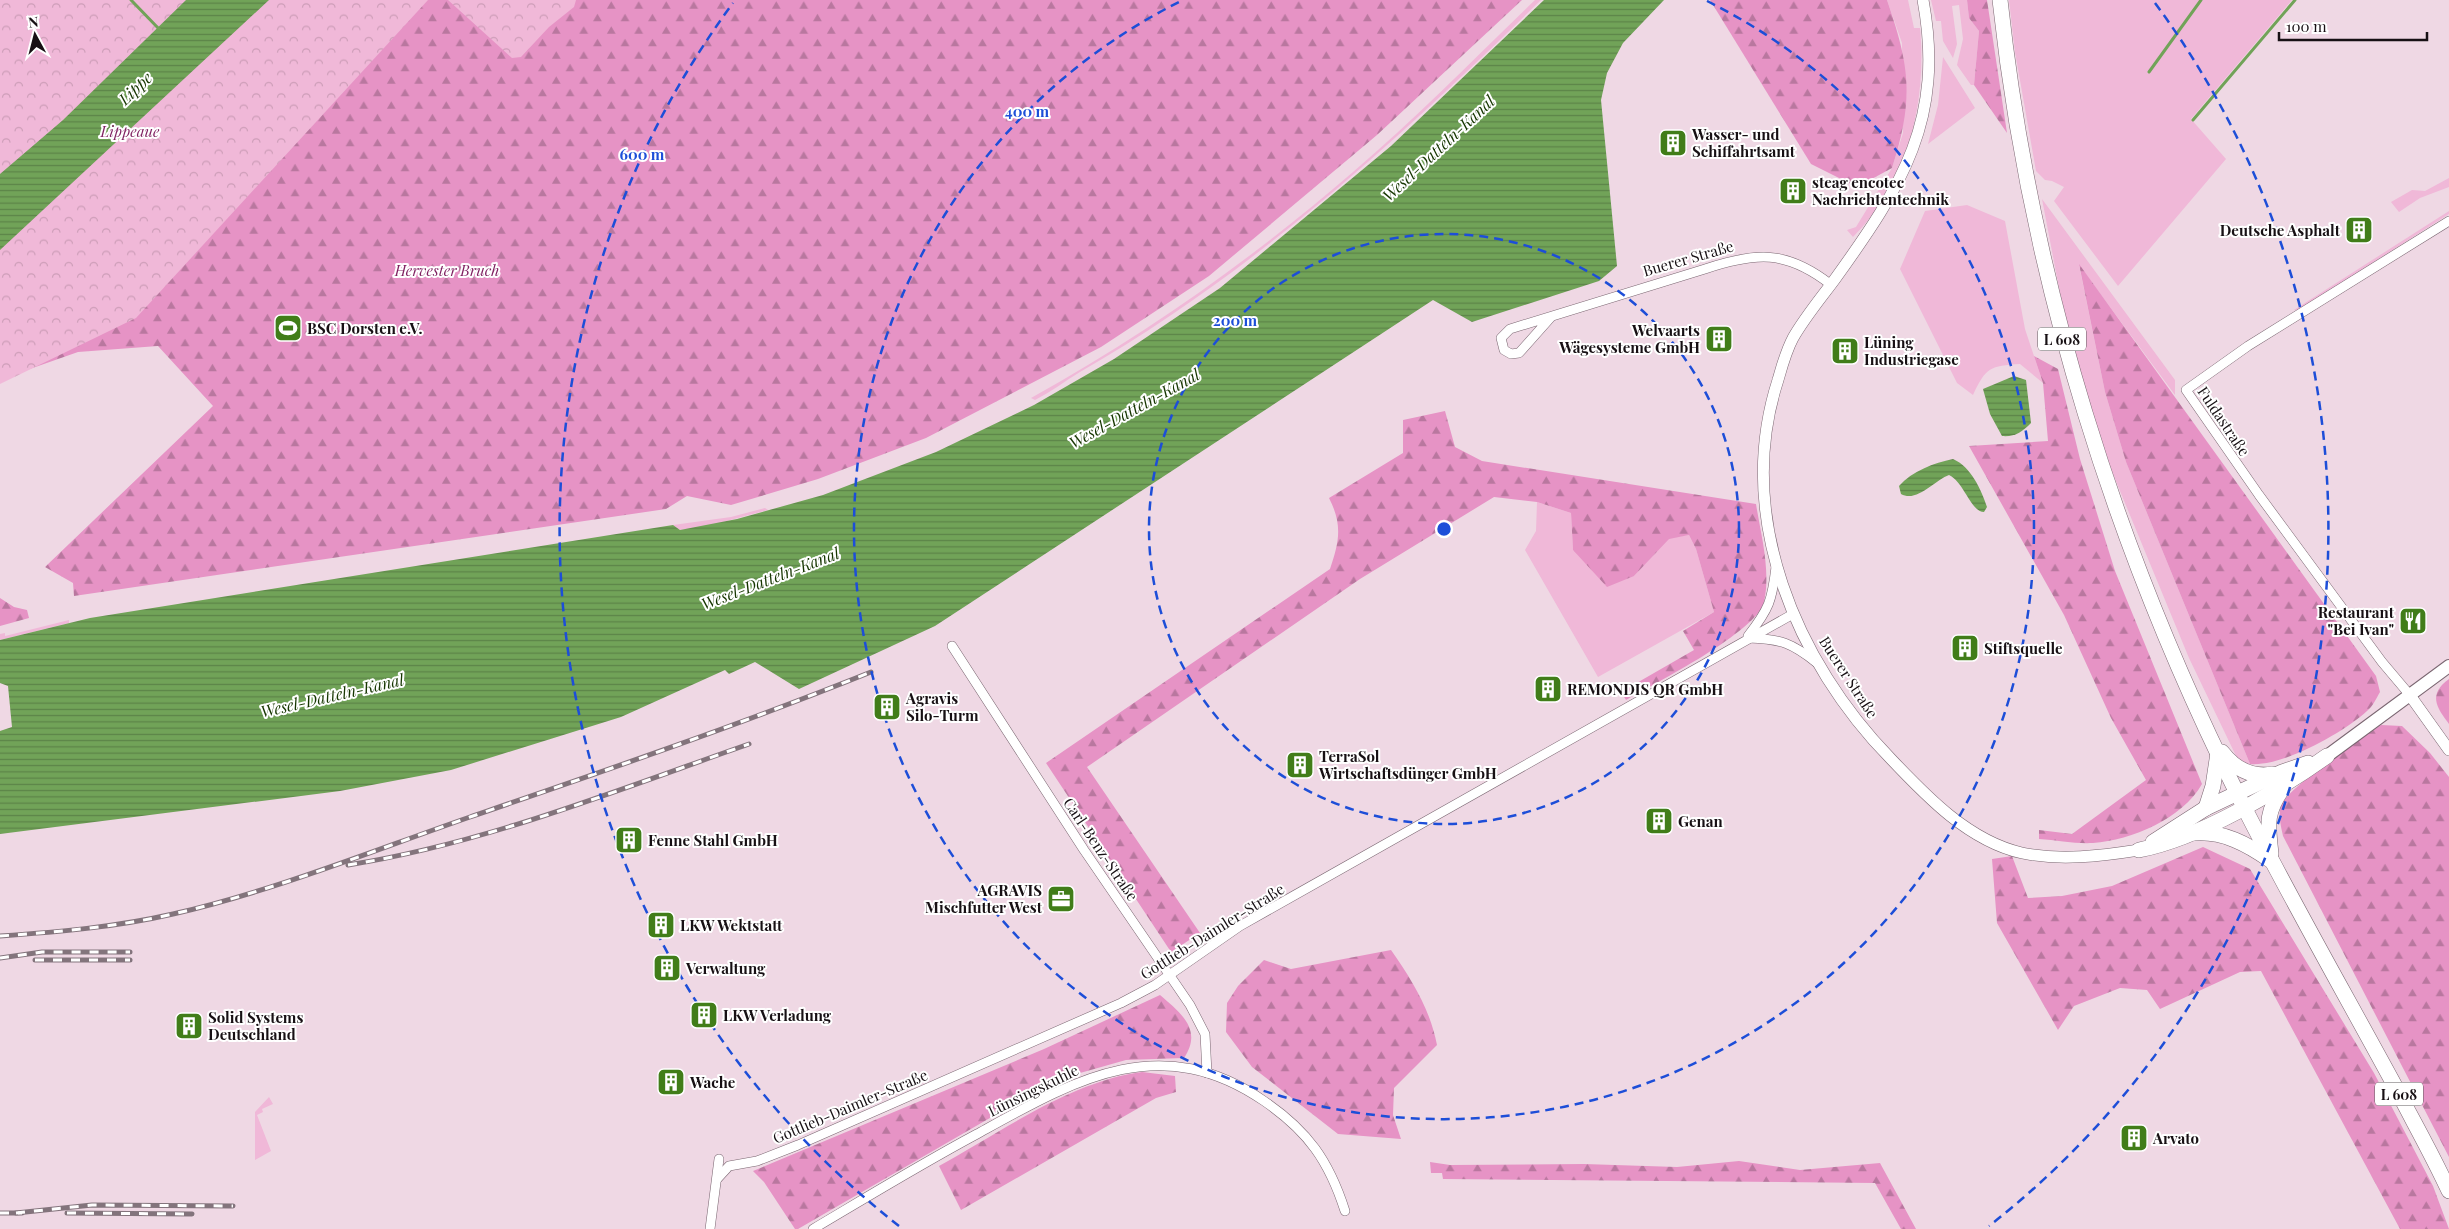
<svg xmlns="http://www.w3.org/2000/svg" width="2449" height="1229" font-family="'Playfair Display',serif">
  <defs>
    <pattern id="forest-firs" width="22" height="20" patternUnits="userSpaceOnUse" patternTransform="scale(1.25)"><rect width="22" height="20" fill="#e693c5"/><path d="M5 1l3.5 6h-7zM16 11l3.5 6h-7z" fill="#b9779f"/></pattern>
    <pattern id="park-crowns" width="20" height="18" patternUnits="userSpaceOnUse" patternTransform="scale(1.25)"><rect width="20" height="18" fill="#f0b8d8"/><path d="M2 6a3 3 0 1 1 6 0M12 15a3 3 0 1 1 6 0" fill="none" stroke="#cd9db8"/></pattern>
    <pattern id="water-rules" width="6" height="5" patternUnits="userSpaceOnUse" patternTransform="scale(1.25)"><rect width="6" height="5" fill="#71a358"/><path d="M0 2.5h6" fill="none" stroke="#5c8348"/></pattern>
  </defs>
  <rect width="100%" height="100%" fill="#efd8e4"/>
  <!-- grass -->
  <g fill="#f0b8d8">
    <path d="M1535 0H1541C1399 139 1253 273 1080 372 1065 381 1051 392 1035 400L1031 398C1148 333 1252 259 1353 172 1416 118 1475 58 1535 0Z"/>
    <path d="M1887 0H1908L1914 28H1920C1927 103 1908 182 1853 237L1847 230 1856 227 1892 168 1903 133 1902 43Z"/>
    <polygon points="1931,0 1967,0 1969,18 1979,31 1974,85 1971,85 1957,65 1963,39 1959,5 1952,6 1957,44 1953,58 1943,41 1941,21 1936,21"/>
    <polygon points="2009,0 2292,0 2191,119 2226,159 2118,286 2054,201 2064,187 2052,181 2045,180 2036,171 2015,52"/>
    <polygon points="1943,57 1975,108 1928,144 1938,105"/>
    <polygon points="2449,178 2449,187 2420,198 2399,212 2391,202 2412,190 2425,191"/>
    <polygon points="2042,199 2175,380 2175,395 2079,265 2105,392 2126,462 2250,764 2247,767 2237,758 2189,658 2101,445 2064,314"/>
    <path d="M1967 205 2005 221 2025 329 2043 383 2020 364C1990 366 1986 367 1973 395L1957 383 1900 269 1925 211Z"/>
    <polygon points="2449,211 2449,214 2299,310 2294,310"/>
    <polygon points="1537,502 1571,513 1573,550 1634,576 1669,538 1689,535 1696,549 1714,612 1598,677 1525,550 1536,531"/>
    <polygon points="765,508 768,510 708,526 680,530 673,525 731,517"/>
    <polygon points="69,620 69,623 0,640 0,634 5,633 5,636"/>
    <polygon points="269,1097 273,1104 262,1109 263,1112 257,1115 271,1151 255,1160 255,1112"/>
  </g>
  <!-- forest -->
  <g fill="url(#forest-firs)">
    <polygon points="269,0 1522,0 1377,135 1209,276 1101,347 926,438 818,479 731,505 687,496 666,509 74,596 73,583 45,567 213,406 158,346 78,352 7,377"/>
    <path d="M1710 0H1887C1910 67 1914 99 1892 168L1857 187 1811 164Z"/>
    <polygon points="1967,0 1987,0 2007,133 1974,85 1979,31 1969,18"/>
    <path d="M2079 264 2376 676 2380 692C2376 699 2373 706 2367 711 2343 733 2282 767 2250 764L2126 462 2105 392Z"/>
    <path d="M2034 356 2058 369 2080 459 2115 571 2202 784C2182 819 2132 840 2093 843 2075 844 2057 840 2039 839V830L2072 834 2146 780 2111 718 2064 615 1969 446 2048 441 2043 383Z"/>
    <path d="M1445 411 1455 447 1482 461 1756 504C1761 535 1771 571 1764 602 1758 631 1654 684 1626 700L1621 692 1694 650 1683 631 1714 612 1696 549 1689 535 1669 539 1634 576 1607 587 1573 550 1571 513 1537 502 1494 497 1360 579 1087 767 1200 933 1171 952 1046 763 1330 569C1339 542 1343 525 1329 498L1403 453V420Z"/>
    <polygon points="0,598 14,607 27,610 29,618 0,626"/>
    <path d="M2449 679V724C2436 707 2428 694 2449 679Z"/>
    <path d="M2381 725 2402 726 2430 753 2449 777V1157L2283 836C2281 827 2278 816 2281 806 2285 789 2363 738 2381 725Z"/>
    <polygon points="2203,847 2250,869 2374,1073 2433,1186 2449,1229 2400,1229 2261,971 2240,972 2160,1009 2147,990 2120,988 2074,1006 2058,1030 1997,923 1992,859 2012,856 2028,898 2062,896 2112,886"/>
    <path d="M1391 950C1412 980 1430 1009 1437 1045L1394 1088 1393 1115 1401 1139 1338 1134 1252 1067 1226 1032 1227 1003 1238 986 1264 960 1291 969Z"/>
    <path d="M1160 995C1181 1013 1203 1030 1184 1058L1126 1060 1073 1075 1021 1100 798 1229H795L764 1182 753 1171 1044 1049Z"/>
    <path d="M1142 1072 1175 1076 1176 1092 1156 1098 961 1210 939 1166C1001 1132 1071 1081 1142 1072Z"/>
    <polygon points="1739,1161 1800,1170 1880,1163 1916,1229 1901,1229 1875,1183 1443,1179 1442,1173 1431,1173 1430,1162 1450,1165 1584,1164 1677,1167"/>
  </g>
  <!-- park -->
  <g fill="url(#park-crowns)">
    <polygon points="0,0 428,0 136,318 0,384"/>
    <polygon points="448,0 576,0 574,7 549,27 521,57 512,58"/>
  </g>
  <!-- water -->
  <g fill="url(#water-rules)">
    <polygon points="186,0 269,0 0,250 0,174 63,120"/>
    <polygon points="1544,0 1664,0 1623,43 1607,73 1601,100 1617,266 1599,281 1472,322 1433,300 935,626 799,689 755,662 729,674 725,670 621,717 451,770 340,791 0,834 0,731 12,727 8,686 0,683 0,640 90,618 673,525 680,530 737,519 823,495 936,452 1034,405 1114,359 1220,288 1391,146"/>
    <path d="M2014 376 2026 380 2031 423C2022 432 2015 437 2002 436L1990 414 1983 389Z"/>
    <path d="M1953 459C1971 467 1981 489 1987 507L1984 512C1971 512 1964 482 1949 475 1935 480 1917 503 1901 494L1899 486C1912 471 1934 463 1953 459Z"/>
  </g>
  <g fill="none" stroke-linecap="round" stroke-linejoin="round">
    <!-- stream -->
    <g stroke="#71a358" stroke-width="3">
      <polyline points="131,0 160,30"/>
      <polyline points="2149,72 2201,0"/>
      <polyline points="2193,120 2295,0"/>
    </g>
    <defs>
      <g id="minor">
        <path d="M1552 316 1519 353 1511 354 1504 350 1501 338 1510 329 1705 269C1756 252 1786 250 1830 284"/>
        <path d="M1748 636C1769 609 1772 601 1776 567"/>
        <path d="M1749 638C1781 639 1792 643 1817 663"/>
        <polyline points="952,646 1084,850 1190,1005 1205,1034 1207,1073"/>
        <polyline points="2409,694 2382,662 2259,495 2186,390 2248,346 2449,221"/>
        <polyline points="717,1179 729,1166 757,1161 798,1145 1121,1003 1155,985 1240,926 1793,614"/>
        <polyline points="710,1229 719,1159"/>
        <path d="M813 1229C867 1197 921 1164 977 1134 1073 1081 1159 1029 1264 1101 1308 1131 1329 1161 1345 1211"/>
      </g>
      <g id="tertiary">
        <path d="M1923 0C1945 119 1902 186 1835 279 1821 298 1805 317 1793 338 1786 351 1782 366 1778 380 1734 516 1796 662 1891 759 1927 797 1969 841 2022 853 2060 861 2101 856 2139 850"/>
        <polyline points="2409,694 2449,750"/>
      </g>
      <polyline id="secondary" points="2327,756 2449,666"/>
      <g id="primary">
        <path d="M2000 0C2030 280 2116 553 2243 805 2291 900 2345 994 2396 1088 2414 1123 2433 1156 2449 1191"/>
        <path d="M2222 752C2235 769 2251 778 2273 774"/>
        <polyline points="2206,808 2213,786 2218,753"/>
        <path d="M2195 833C2223 831 2247 844 2270 860"/>
        <polyline points="2153,842 2206,808 2282,772 2308,763"/>
        <path d="M2139 850C2200 838 2276 792 2327 756"/>
        <path d="M2271 854C2268 825 2265 813 2283 788"/>
      </g>
    </defs>
    <!-- minor casing -->
    <use href="#minor" stroke="#7a6671" stroke-width="10"/>
    <!-- tertiary casing -->
    <use href="#tertiary" stroke="#7a6671" stroke-width="12"/>
    <!-- secondary casing -->
    <use href="#secondary" stroke="#7a6671" stroke-width="14"/>
    <!-- primary casing -->
    <use href="#primary" stroke="#7a6671" stroke-width="16"/>
    <!-- minor -->
    <use href="#minor" stroke="#fff" stroke-width="9"/>
    <!-- tertiary -->
    <use href="#tertiary" stroke="#fff" stroke-width="11"/>
    <!-- secondary -->
    <use href="#secondary" stroke="#fff" stroke-width="12"/>
    <!-- primary -->
    <use href="#primary" stroke="#fff" stroke-width="15"/>
    <defs>
      <g id="rail">
        <path d="M348 865C487 843 617 790 749 744"/>
        <path d="M0 936C58 932 116 927 173 914 274 891 372 851 470 817 604 771 739 725 871 672"/>
        <polyline points="0,958 42,952 130,952"/>
        <polyline points="35,960 130,960"/>
        <polyline points="0,1213 22,1213"/>
        <polyline points="16,1213 92,1205 233,1206"/>
        <polyline points="67,1213 192,1214"/>
      </g>
    </defs>
    <!-- rail casing -->
    <use href="#rail" stroke="#83747c" stroke-width="5"/>
    <!-- rail -->
    <use href="#rail" stroke="#fff" stroke-width="3" stroke-dasharray="9" stroke-linecap="butt"/>
  </g>
  <!-- distance rings -->
  <g fill="none" stroke="#1d4ed8" stroke-width="2.5" stroke-dasharray="9 6">
    <circle cx="1444" cy="529" r="295"/>
    <path d="M1707 1A590 590 0 1 1 1181 1"/>
    <path d="M899 1226A885 885 0 0 1 733 3M2155 3A885 885 0 0 1 1989 1226"/>
  </g>
  <!-- icons -->
  <defs>
    <symbol id="building-square" viewBox="-11 -11 22 22"><rect x="-9" y="-9" width="18" height="18" rx="4" fill="#417d19" stroke="#fff"/><path d="M-4-6H4V6H1V3H-1V6H-4ZM-2.5-4.3h1.7v1.8h-1.7ZM.8-4.3h1.7v1.8H.8ZM-2.5-1h1.7V.8h-1.7ZM.8-1h1.7V.8H.8Z" fill="#fff"/></symbol>
    <symbol id="stadium-square" viewBox="-11 -11 22 22"><rect x="-9" y="-9" width="18" height="18" rx="4" fill="#417d19" stroke="#fff"/><path d="M0-5a6.5 5 0 1 0 0 10a6.5 5 0 1 0 0-10ZM-3.5-1.8h7v3.6h-7Z" fill="#fff"/></symbol>
    <symbol id="restaurant-square" viewBox="-11 -11 22 22"><rect x="-9" y="-9" width="18" height="18" rx="4" fill="#417d19" stroke="#fff"/><path d="M-5-6h1v4h1v-4h1v4h1v-4h1v5L-1.5 .5V6h-2V.5L-5-1ZM5-6V6H3V1.5H1.5Q1.5-4 5-6Z" fill="#fff"/></symbol>
    <symbol id="office-square" viewBox="-11 -11 22 22"><rect x="-9" y="-9" width="18" height="18" rx="4" fill="#417d19" stroke="#fff"/><path d="M-6-3h4V-5.5h4V-3h4V5H-6ZM-1-4.5V-3h2v-1.5ZM-6 0V1H6V0Z" fill="#fff"/></symbol>
  </defs>
  <g fill-rule="evenodd">
    <use href="#building-square" x="1657" y="127" width="32" height="32"/>
    <use href="#building-square" x="1777" y="175" width="32" height="32"/>
    <use href="#building-square" x="2343" y="214" width="32" height="32"/>
    <use href="#stadium-square" x="272" y="312" width="32" height="32"/>
    <use href="#building-square" x="1703" y="323" width="32" height="32"/>
    <use href="#building-square" x="1829" y="335" width="32" height="32"/>
    <use href="#restaurant-square" x="2397" y="605" width="32" height="32"/>
    <use href="#building-square" x="1949" y="632" width="32" height="32"/>
    <use href="#building-square" x="1532" y="673" width="32" height="32"/>
    <use href="#building-square" x="871" y="691" width="32" height="32"/>
    <use href="#building-square" x="1284" y="749" width="32" height="32"/>
    <use href="#building-square" x="1643" y="805" width="32" height="32"/>
    <use href="#building-square" x="613" y="824" width="32" height="32"/>
    <use href="#office-square" x="1045" y="883" width="32" height="32"/>
    <use href="#building-square" x="645" y="909" width="32" height="32"/>
    <use href="#building-square" x="651" y="952" width="32" height="32"/>
    <use href="#building-square" x="688" y="999" width="32" height="32"/>
    <use href="#building-square" x="173" y="1010" width="32" height="32"/>
    <use href="#building-square" x="655" y="1066" width="32" height="32"/>
    <use href="#building-square" x="2118" y="1122" width="32" height="32"/>
  </g>
  <g text-anchor="middle" dominant-baseline="central" stroke-width="4" stroke-linejoin="round" paint-order="stroke">
    <!-- shield labels -->
    <g fill="#fff" stroke="#5d585a" stroke-width="1">
      <rect x="2038" y="327.5" width="48" height="23" rx="4"/>
      <rect x="2375" y="1082.5" width="48" height="23" rx="4"/>
    </g>
    <g font-size="14" font-weight="bold" fill="#171014">
      <text x="2062" y="339">L 608</text>
      <text x="2399" y="1094">L 608</text>
    </g>
    <!-- park labels -->
    <g font-size="15" font-style="italic" fill="#7f1f60" stroke="#fff">
      <text x="130" y="131">Lippeaue</text>
      <text x="447" y="270">Hervester Bruch</text>
    </g>
    <!-- poi labels -->
    <g font-size="15" font-weight="bold" fill="#171014" stroke="#fff" text-anchor="start">
      <text x="1692" y="134">Wasser- und<tspan x="1692" dy="17">Schiffahrtsamt</tspan></text>
      <text x="1812" y="182">steag encotec<tspan x="1812" dy="17">Nachrichtentechnik</tspan></text>
      <text x="2340" y="230" text-anchor="end">Deutsche Asphalt</text>
      <text x="307" y="328">BSC Dorsten e.V.</text>
      <text x="1700" y="330" text-anchor="end">Welvaarts<tspan x="1700" dy="17">Wägesysteme GmbH</tspan></text>
      <text x="1864" y="342">Lüning<tspan x="1864" dy="17">Industriegase</tspan></text>
      <text x="2394" y="612" text-anchor="end">Restaurant<tspan x="2394" dy="17">"Bei Ivan"</tspan></text>
      <text x="1984" y="648">Stiftsquelle</text>
      <text x="1567" y="689">REMONDIS QR GmbH</text>
      <text x="906" y="698">Agravis<tspan x="906" dy="17">Silo-Turm</tspan></text>
      <text x="1319" y="756">TerraSol<tspan x="1319" dy="17">Wirtschaftsdünger GmbH</tspan></text>
      <text x="1678" y="821">Genan</text>
      <text x="648" y="840">Fenne Stahl GmbH</text>
      <text x="1042" y="890" text-anchor="end">AGRAVIS<tspan x="1042" dy="17">Mischfutter West</tspan></text>
      <text x="680" y="925">LKW Wektstatt</text>
      <text x="686" y="968">Verwaltung</text>
      <text x="723" y="1015">LKW Verladung</text>
      <text x="208" y="1017">Solid Systems<tspan x="208" dy="17">Deutschland</tspan></text>
      <text x="690" y="1082">Wache</text>
      <text x="2153" y="1138">Arvato</text>
    </g>
    <!-- street labels -->
    <g font-size="15" fill="#171014" stroke="#fff">
      <text transform="translate(1688 258) rotate(-16)">Buerer Straße</text>
      <text transform="translate(2224 421) rotate(56)">Fuldastraße</text>
      <text transform="translate(1849 677) rotate(57)">Buerer Straße</text>
      <text transform="translate(1101 849) rotate(56)">Carl-Benz-Straße</text>
      <text transform="translate(1212 931) rotate(-32)">Gottlieb-Daimler-Straße</text>
      <text transform="translate(1033 1090) rotate(-26)">Lünsingskuhle</text>
      <text transform="translate(850 1106) rotate(-23)">Gottlieb-Daimler-Straße</text>
    </g>
    <!-- water labels -->
    <g font-size="16" font-style="italic" fill="#163600" stroke="#fff">
      <text transform="translate(135 88) rotate(-44)">Lippe</text>
      <text transform="translate(1438 148) rotate(-43)">Wesel-Datteln-Kanal</text>
      <text transform="translate(1134 408) rotate(-29)">Wesel-Datteln-Kanal</text>
      <text transform="translate(770 578) rotate(-21)">Wesel-Datteln-Kanal</text>
      <text transform="translate(332 695) rotate(-13)">Wesel-Datteln-Kanal</text>
    </g>
  </g>
  <circle cx="1444" cy="529" r="8" fill="#1d4ed8" stroke="#fff" stroke-width="2.5"/>
  <g font-size="15" text-anchor="middle" font-weight="bold" fill="#1d4ed8" stroke="#fff" stroke-width="4" stroke-linejoin="round" paint-order="stroke">
    <text x="1027" y="117">400 m</text>
    <text x="642" y="160">600 m</text>
    <text x="1235" y="326">200 m</text>
  </g>
  <!-- north arrow -->
  <g transform="translate(35 35) rotate(353)" stroke="#ffffff" stroke-width="4" paint-order="stroke">
  <path d="M0-4L9 19L0 12L-9 19Z" fill="#171014"/>
  <text y="-8" font-size="14" font-weight="bold" text-anchor="middle" fill="#171014">N</text>
  </g>
  <!-- scale -->
  <path d="M2279 32v8h148v-8" fill="none" stroke="#171014" stroke-width="2.5"/>
  <text x="2286" y="32" font-size="15" fill="#171014" stroke="#ffffff" stroke-width="4" paint-order="stroke">100 m</text>
</svg>
